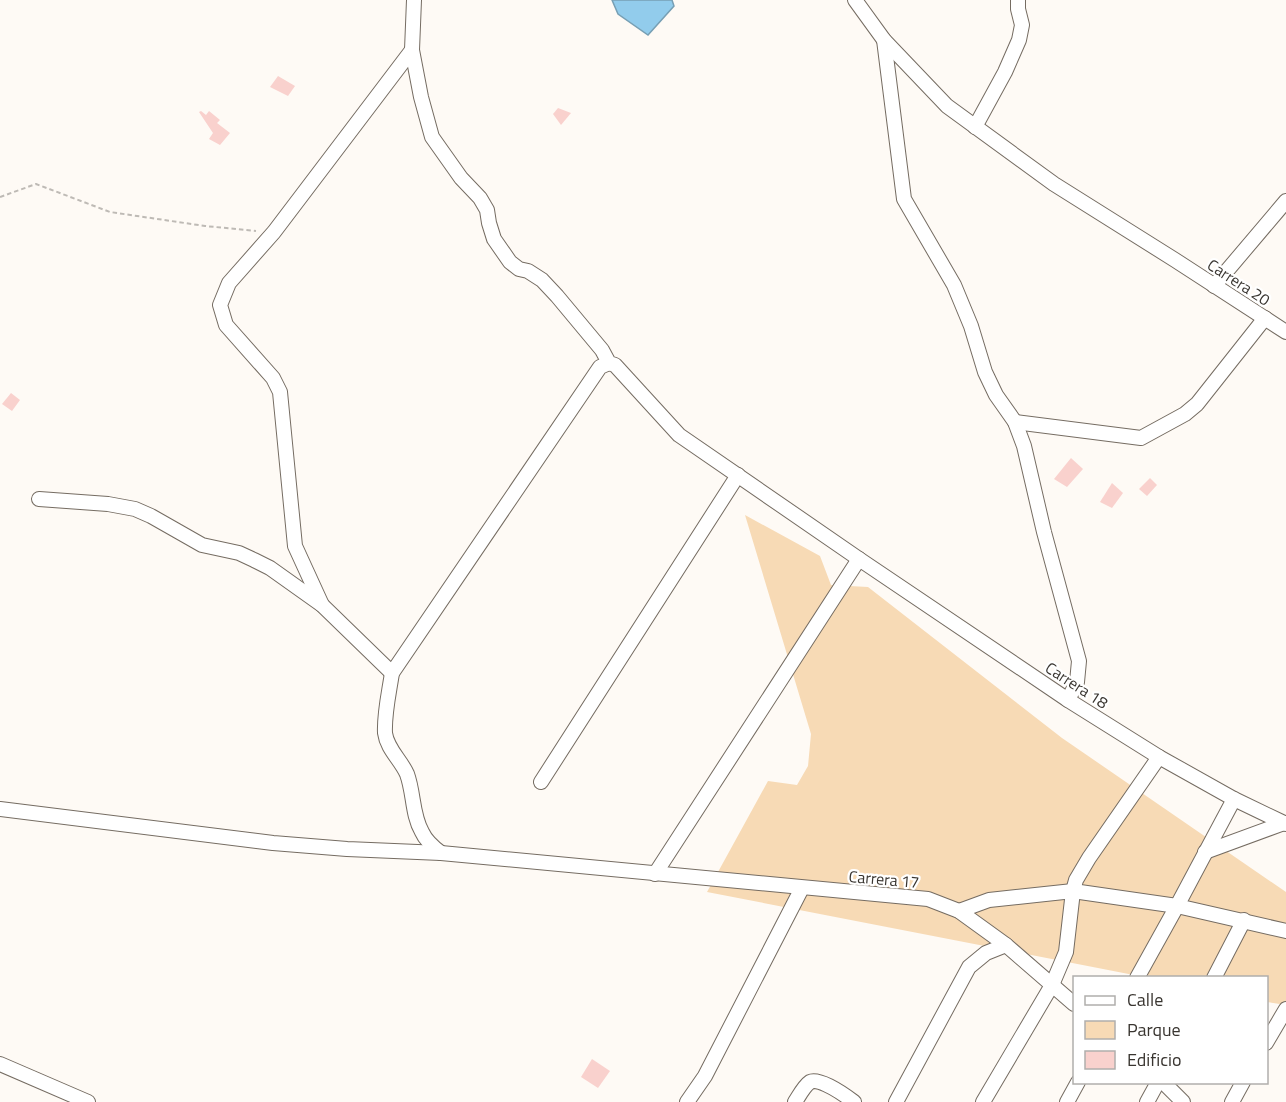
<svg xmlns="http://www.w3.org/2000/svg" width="1286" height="1102" font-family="'Titillium Web',sans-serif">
  <rect width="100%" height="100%" fill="#fefaf5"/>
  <!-- green -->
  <polygon fill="#f7dab5" points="745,515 820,556 831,585 868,587 1062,738 1286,892 1286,1005 1267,1002 1266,978 1144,977 707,892 768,781 797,785 808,766 811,734"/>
  <!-- water -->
  <polygon fill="#92ccec" stroke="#779fb4" stroke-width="1.5" points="612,0 672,0 674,6 648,35 618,14"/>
  <!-- building -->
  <g fill="#f9d1cd">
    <polygon points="278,76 295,86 288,96 270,87"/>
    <polygon points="558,108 571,113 561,125 553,114"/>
    <polygon points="201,111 206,115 209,111 220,120 217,123 230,133 220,145 209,139 213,133 199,112"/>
    <polygon points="11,393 20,400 12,411 2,404"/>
    <polygon points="1071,458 1083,469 1067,487 1054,479"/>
    <polygon points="1150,478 1157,485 1147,496 1139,489"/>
    <polygon points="1112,483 1123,493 1112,508 1100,502"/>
    <polygon points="592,1059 610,1071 598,1088 581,1077"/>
  </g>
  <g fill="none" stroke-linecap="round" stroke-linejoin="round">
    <defs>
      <g id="minor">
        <polyline points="414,0 412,50 421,97 432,137 461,178 480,198 487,210 489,223 494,239 510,262 519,269 528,271 542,280 557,296 602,350 609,363 615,365 679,435 859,559 1068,700 1159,757 1234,799 1286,824"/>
        <polyline points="855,0 884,40 947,106 1054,184 1175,260 1286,332"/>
        <polyline points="884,40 904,199 954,285 971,326 985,372 996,395 1015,422 1024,446 1044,532 1079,661 1077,682 1068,700"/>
        <polyline points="975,127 1005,72 1019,40 1022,25 1018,9 1018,0"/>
        <polyline points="1214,286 1286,201"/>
        <polyline points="1015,422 1141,438 1185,414 1197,404 1265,318"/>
        <polyline points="39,499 108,504 135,509 151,516 202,545 239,553 254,560 270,568 322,605 392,673"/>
        <polyline points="322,605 295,546 280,392 273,378 226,325 220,305 229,283 274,232 412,50"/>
        <polyline points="541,782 738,475"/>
        <polyline points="0,809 273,843 347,849 441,853 928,899 959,911 1006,945 1074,1004"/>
        <polyline points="1205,852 1284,823"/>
        <path d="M441 853C433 847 426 841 422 832 412 815 414 793 407 774 401 760 387 749 385 733 384 714 389 693 392 673L600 367 609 363"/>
        <polyline points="655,874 859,559"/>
        <polyline points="959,911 989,900 1073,891 1177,906 1286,931"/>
        <polyline points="1137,978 1177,906 1234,799"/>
        <polyline points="1214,978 1244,920"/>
        <polyline points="1266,1043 1286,1009"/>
        <polyline points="0,1064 88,1102"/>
        <polyline points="1163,1082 1183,1102"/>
        <polyline points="687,1102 705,1076 802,888"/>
        <path d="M795 1102C799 1096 804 1086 810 1082 820 1077 846 1096 854 1102"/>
        <polyline points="896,1102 969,967 986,953 1006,945"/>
        <polyline points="983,1102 1052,985 1066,952 1073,891 1076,880 1089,858 1159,757"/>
        <polyline points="1067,1102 1078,1082"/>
        <polyline points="1147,1102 1158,1082"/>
        <polyline points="1232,1102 1243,1082"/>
      </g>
    </defs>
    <!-- minor casing -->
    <use href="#minor" stroke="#756c62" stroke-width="16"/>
    <!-- path -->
    <polyline stroke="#bebab5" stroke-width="2" stroke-dasharray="4.5 3" stroke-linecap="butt" points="0,197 36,184 110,212 205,226 256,231"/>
    <!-- minor -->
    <use href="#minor" stroke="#fff" stroke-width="14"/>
  </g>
  <g text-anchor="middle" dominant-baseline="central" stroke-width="4.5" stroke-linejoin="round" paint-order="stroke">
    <!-- street labels -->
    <g font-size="16" fill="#393530" stroke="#fff">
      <text transform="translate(1239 282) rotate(33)">Carrera 20</text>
      <text transform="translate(1077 685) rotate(33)">Carrera 18</text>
      <text transform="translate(884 879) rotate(5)">Carrera 17</text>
    </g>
  </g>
  <!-- legend -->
  <rect x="1073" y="976" width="195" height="108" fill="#ffffff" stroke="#b0aeac" stroke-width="1.5"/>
  <rect x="1085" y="996" width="30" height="9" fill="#ffffff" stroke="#b0aeac" stroke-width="1.5"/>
  <text x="1127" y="1006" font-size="18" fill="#393530">Calle</text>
  <rect x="1085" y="1021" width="30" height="18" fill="#f7dab5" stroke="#b0aeac" stroke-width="1.5"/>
  <text x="1127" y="1036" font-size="18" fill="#393530">Parque</text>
  <rect x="1085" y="1051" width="30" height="18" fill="#f9d1cd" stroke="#b0aeac" stroke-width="1.5"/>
  <text x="1127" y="1066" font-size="18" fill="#393530">Edificio</text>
</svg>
